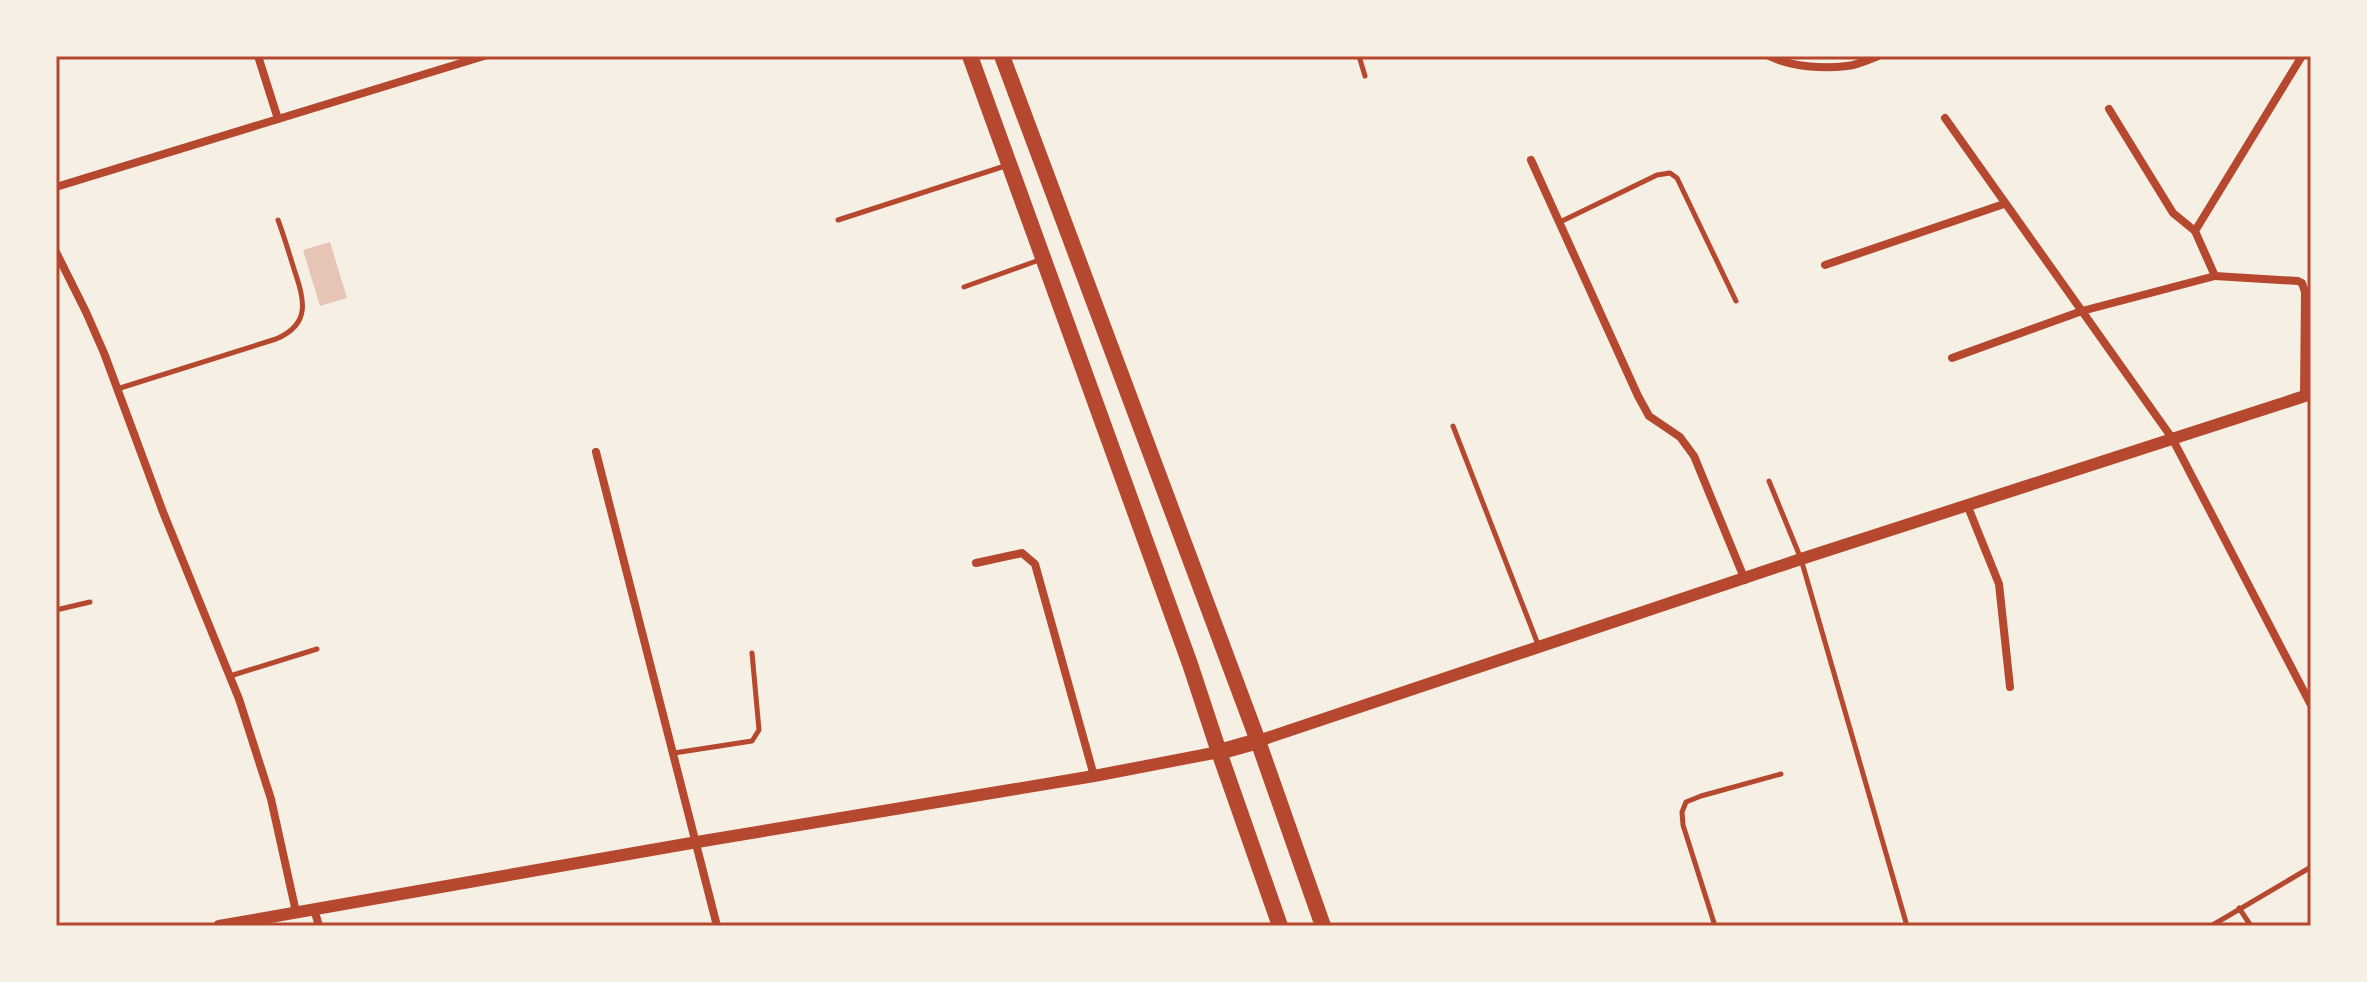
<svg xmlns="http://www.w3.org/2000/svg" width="2367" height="982" font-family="'Playfair Display',serif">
  <rect width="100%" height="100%" fill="#f6efe4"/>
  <!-- building -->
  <polygon fill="#e6c5b7" points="330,242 347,298 320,306 303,250"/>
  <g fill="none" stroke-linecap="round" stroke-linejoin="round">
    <!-- service -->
    <g stroke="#b5482f" stroke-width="5">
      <polyline points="1359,56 1365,76"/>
      <polyline points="838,220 1008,165"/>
      <polyline points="1560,222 1657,175 1670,173 1677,178 1736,301"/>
      <polyline points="964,287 1042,259"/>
      <path d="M117 389 276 339C312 324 304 299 294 269 289 253 284 236 278 220"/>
      <polyline points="1453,426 1539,647"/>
      <polyline points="1769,481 1801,559 1907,926"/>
      <polyline points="56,610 90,602"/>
      <polyline points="230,676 317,649"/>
      <polyline points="674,753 752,741 759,730 752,653"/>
      <polyline points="2239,908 2251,926"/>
      <polyline points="1715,926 1683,825 1682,812 1686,802 1701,796 1781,774"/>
      <polyline points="2211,926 2311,867"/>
    </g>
    <!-- minor -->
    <g stroke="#b5482f" stroke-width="8">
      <polyline points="258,56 278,119"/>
      <path d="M1769 56C1792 67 1823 69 1847 66 1858 65 1868 60 1878 56"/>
      <polyline points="2302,56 2195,231 2215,276 2298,281 2302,283 2305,292 2304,396"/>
      <polyline points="2109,109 2173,213 2195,231"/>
      <polyline points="1945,118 2172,438 2311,705"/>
      <polyline points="1531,160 1638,396 1649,416 1680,437 1694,456 1745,580"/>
      <polyline points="56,187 484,56"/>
      <polyline points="56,252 86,312 104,353 163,512 239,699 271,799 296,912"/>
      <polyline points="1825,265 2004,204"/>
      <polyline points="1952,358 2082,311 2215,276"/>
      <polyline points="596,452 717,926"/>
      <polyline points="1968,507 1999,584 2010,687"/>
      <polyline points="976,563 1022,553 1035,564 1094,776"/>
      <polyline points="314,909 319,926"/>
    </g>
    <!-- secondary -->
    <g stroke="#b5482f" stroke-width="12">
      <polyline points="1258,741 1801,559 2311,394"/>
      <polyline points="219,926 697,842 1094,776 1219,752"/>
    </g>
    <!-- trunk -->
    <g stroke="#b5482f" stroke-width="16">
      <polyline points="970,56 1190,664 1219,752 1280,926"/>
      <polyline points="1002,56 1258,741 1323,926"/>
      <polyline points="1219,752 1258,741"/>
    </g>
  </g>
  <!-- border -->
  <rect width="2367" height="982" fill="none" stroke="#f6efe4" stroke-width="116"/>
  <rect x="58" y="58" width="2251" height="866" fill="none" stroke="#b5482f" stroke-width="3"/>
</svg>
